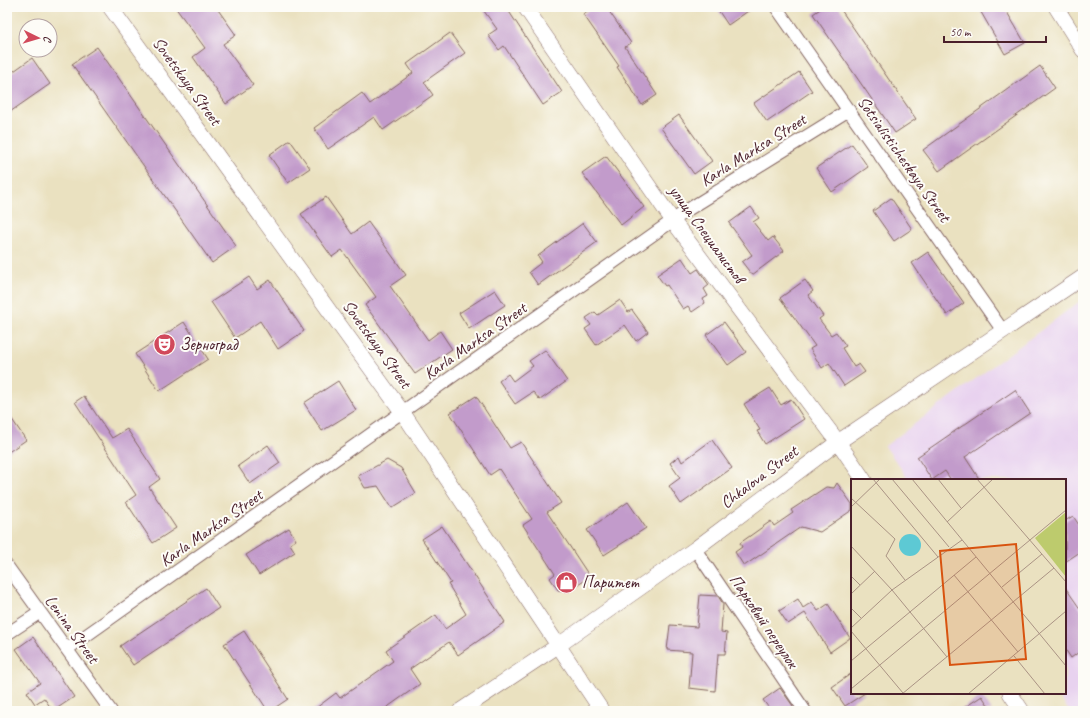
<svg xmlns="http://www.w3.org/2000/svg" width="1090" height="718" font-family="Caveat,sans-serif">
  <rect width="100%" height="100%" fill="#fdfcf7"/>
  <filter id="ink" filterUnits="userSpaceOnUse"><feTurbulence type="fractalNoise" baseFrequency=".025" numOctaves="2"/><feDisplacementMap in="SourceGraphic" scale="8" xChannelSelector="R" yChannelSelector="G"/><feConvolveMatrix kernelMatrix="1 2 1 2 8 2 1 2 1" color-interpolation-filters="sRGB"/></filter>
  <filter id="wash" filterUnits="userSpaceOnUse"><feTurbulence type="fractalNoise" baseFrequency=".012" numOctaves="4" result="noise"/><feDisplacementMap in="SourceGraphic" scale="16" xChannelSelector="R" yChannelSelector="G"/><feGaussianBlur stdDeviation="0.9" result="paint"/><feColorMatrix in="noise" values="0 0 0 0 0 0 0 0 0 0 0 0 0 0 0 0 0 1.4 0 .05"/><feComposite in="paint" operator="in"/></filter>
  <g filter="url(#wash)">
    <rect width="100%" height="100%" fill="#eae1c0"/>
    <!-- built -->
    <polygon fill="#e8d2ef" points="1083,299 1083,711 1069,711 1057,693 1065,693 1065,480 909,480 885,446"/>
    <g id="blocks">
      <!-- building -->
      <g fill="#c29bcb">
        <polygon points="175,7 216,7 236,35 223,44 253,85 226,104 193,57 205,48"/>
        <polygon points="481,7 506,7 562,92 543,105 504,46 499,50 488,35 497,29"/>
        <polygon points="593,7 606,7 631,43 625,47 657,95 642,105 617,67 619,66 583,14"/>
        <polygon points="716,7 754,7 728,25"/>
        <polygon points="823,7 839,7 916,119 895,133 813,14"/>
        <polygon points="978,7 1004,7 1025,43 1005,54"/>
        <polygon points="450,33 465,53 424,82 433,95 383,130 374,117 328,149 314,128 362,93 370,104 413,73 407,64"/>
        <polygon points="97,47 236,246 212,263 72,64"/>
        <polygon points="32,58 50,84 7,114 7,76"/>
        <polygon points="1040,66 1055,88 939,171 923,150"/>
        <polygon points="799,72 812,91 767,122 754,103"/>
        <polygon points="679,115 712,161 694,174 661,128"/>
        <polygon points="290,140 310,168 288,183 269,155"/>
        <polygon points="852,144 868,167 832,192 816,168"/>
        <polygon points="606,156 644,207 621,225 582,173"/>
        <polygon points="326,197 352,234 368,222 406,275 390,286 428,340 440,331 452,349 415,374 365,305 376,297 342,250 332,257 301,214"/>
        <polygon points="891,198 912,229 894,241 873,211"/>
        <polygon points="751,207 759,218 753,222 768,241 773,237 784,251 752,275 742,262 752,255 729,223"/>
        <polygon points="583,223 597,242 538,285 529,272 542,262 538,256"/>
        <polygon points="928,252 964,303 947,315 912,263"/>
        <polygon points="682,258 692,273 698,269 709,285 704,289 708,296 703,299 705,303 692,312 688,306 683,309 667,285 665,286 657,275"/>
        <polygon points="249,277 257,289 270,280 304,331 278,349 260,321 235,338 211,302"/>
        <polygon points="805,280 813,291 808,295 823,316 819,319 831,335 836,332 846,346 842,348 854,367 859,364 865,372 844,386 829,363 822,368 810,349 815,346 780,298"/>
        <polygon points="495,290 505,305 469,329 459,313"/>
        <polygon points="620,300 628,312 632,310 648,332 636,341 625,325 596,345 585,329 591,325 586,318 595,312 598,315"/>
        <polygon points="184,322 208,359 159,391 135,354"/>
        <polygon points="724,322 746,352 728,365 706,335"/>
        <polygon points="545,350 567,381 540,400 533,392 515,404 499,381 508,374 513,381 533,366 529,361"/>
        <polygon points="338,381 356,410 322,431 304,403"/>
        <polygon points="770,388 781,405 791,399 804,419 765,444 757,431 760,430 744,404"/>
        <polygon points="1015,390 1030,413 965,457 980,480 951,480 945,471 932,480 917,457"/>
        <polygon points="84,396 112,438 127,429 160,479 149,487 176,528 153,543 126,502 136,495 75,402"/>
        <polygon points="476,396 510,448 521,442 561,503 547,512 590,577 569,591 558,590 550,578 555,574 523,525 532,519 499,469 490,475 450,413"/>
        <polygon points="7,412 26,440 7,453"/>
        <polygon points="712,440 732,468 681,504 669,486 680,478 670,463 679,456 682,462"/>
        <polygon points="268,445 280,463 250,484 238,466"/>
        <polygon points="387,460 401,468 416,493 392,508 378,486 365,488 358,476"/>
        <polygon points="837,483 852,504 852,510 820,532 801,527 744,566 735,552 742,547 740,543 771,521 774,526 793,513 791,510 826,487 834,488"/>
        <polygon points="628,502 646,528 604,555 587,530"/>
        <polygon points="1073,516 1083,531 1083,550 1065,562 1065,521"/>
        <polygon points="442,526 505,622 458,655 449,642 410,669 420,684 382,711 312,711 336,693 340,698 393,661 386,650 436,615 445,629 466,614 448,584 451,583 422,539"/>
        <polygon points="289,528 296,540 290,544 295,552 259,575 246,555"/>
        <polygon points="1065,587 1083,613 1083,649 1071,658 1065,649"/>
        <polygon points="206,588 219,608 133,665 120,646"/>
        <polygon points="700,595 718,596 723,604 721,632 727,633 725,654 718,654 715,691 689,688 692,652 667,650 670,625 697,627"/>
        <polygon points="798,599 803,608 812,602 818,611 828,604 850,638 830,652 805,613 788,624 779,611"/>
        <polygon points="244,631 288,699 270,711 268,711 224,644"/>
        <polygon points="33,637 74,697 53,711 44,698 35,704 27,692 40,683 16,649"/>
        <polygon points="852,673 852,693 865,693 845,706 832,687"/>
        <polygon points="780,688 793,706 786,711 771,711 763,700"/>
        <polygon points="982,696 992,711 959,711"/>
      </g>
    </g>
  </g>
  <g filter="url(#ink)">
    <use href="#blocks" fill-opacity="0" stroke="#82635f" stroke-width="1"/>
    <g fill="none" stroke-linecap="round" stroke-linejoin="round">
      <defs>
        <g id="minor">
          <polyline points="776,7 1003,331"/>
          <polyline points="695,549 805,711"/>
          <polyline points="7,566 111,711"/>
          <polyline points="7,634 39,613"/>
          <polyline points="67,649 689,209 849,110"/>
        </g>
        <g id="tertiary">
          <polyline points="110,7 403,413 602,711"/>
          <polyline points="525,7 673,221 838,442 864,480"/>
          <polyline points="1056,7 1083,50"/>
          <polyline points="1010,693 1022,711"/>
          <polyline points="460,711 559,645 695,549 838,442 1083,277"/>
        </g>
      </defs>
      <!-- minor casing -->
      <use href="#minor" stroke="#82635f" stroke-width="14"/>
      <!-- tertiary casing -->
      <use href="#tertiary" stroke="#82635f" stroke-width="16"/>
      <!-- minor -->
      <use href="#minor" stroke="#fff" stroke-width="12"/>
      <!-- tertiary -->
      <use href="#tertiary" stroke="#fff" stroke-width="15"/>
    </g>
  </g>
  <!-- icons -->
  <defs>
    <symbol id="theatre-disc" viewBox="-11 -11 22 22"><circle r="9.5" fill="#d1495b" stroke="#fdfcf7"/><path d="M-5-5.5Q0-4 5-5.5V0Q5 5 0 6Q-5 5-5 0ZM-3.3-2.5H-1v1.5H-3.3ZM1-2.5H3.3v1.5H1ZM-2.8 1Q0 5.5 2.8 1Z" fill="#fff"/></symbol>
    <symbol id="shop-disc" viewBox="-11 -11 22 22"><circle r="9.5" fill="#d1495b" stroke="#fdfcf7"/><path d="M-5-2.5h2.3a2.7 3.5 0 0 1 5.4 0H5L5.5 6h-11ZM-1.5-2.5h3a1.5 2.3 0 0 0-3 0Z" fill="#fff"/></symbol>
  </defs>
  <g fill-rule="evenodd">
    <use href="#theatre-disc" x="152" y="332" width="25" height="25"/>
    <use href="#shop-disc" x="554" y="570" width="25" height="25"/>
  </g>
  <g text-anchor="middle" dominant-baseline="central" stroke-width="4" stroke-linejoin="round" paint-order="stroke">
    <!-- street labels -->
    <g font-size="17" fill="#4a1f2b" stroke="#fdfcf7">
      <text transform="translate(187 81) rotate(54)">Sovetskaya Street</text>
      <text transform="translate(753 150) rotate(-32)">Karla Marksa Street</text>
      <text transform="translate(904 159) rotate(55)">Sotsialisticheskaya Street</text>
      <text transform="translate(707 234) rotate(54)">улица Специалистов</text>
      <text transform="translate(475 341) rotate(-35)">Karla Marksa Street</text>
      <text transform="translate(377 344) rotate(54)">Sovetskaya Street</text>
      <text transform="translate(759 477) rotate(-37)">Chkalova Street</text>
      <text transform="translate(211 528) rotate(-35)">Karla Marksa Street</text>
      <text transform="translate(764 621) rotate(56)">Парковый переулок</text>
      <text transform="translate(72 629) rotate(54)">Lenina Street</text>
    </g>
    <!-- poi labels -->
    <g font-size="17" fill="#4a1f2b" stroke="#fdfcf7" text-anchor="start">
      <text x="180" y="344">Зерноград</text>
      <text x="582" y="582">Паритет</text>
    </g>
  </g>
  <!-- overview -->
  <g transform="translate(851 479)">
    <rect width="215" height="215" fill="#eae1c0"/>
    <path d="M215 33V98L184 59Z" fill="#bdcb6d"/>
    <path d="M48 66a11 11 0 1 1 22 0a11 11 0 1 1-22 0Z" fill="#5dc9d4"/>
    <path fill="none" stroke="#aa9384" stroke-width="1" d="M22 0 87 78M41 0 98 68M61 0 215 187M87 0 110 29M126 0 215 103M0 19 44 60 35 77 54 101M0 28 29 0M96 43 142 0M0 67 41 111 96 178M103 96 167 173M0 97 9 106M151 108 191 75M0 115 24 92M0 129 10 139M0 149 41 111 111 61M0 152 52 214M163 177 194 215M0 182 125 78M0 210 215 31M51 215 203 89M117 215 215 132"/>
    <path fill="#d8530f" fill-opacity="0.15" stroke="#d8530f" stroke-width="2" d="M165 65 175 180 99 186 89 72Z"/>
    <rect width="215" height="215" fill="none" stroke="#4a1f2b" stroke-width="2"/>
  </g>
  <!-- margin -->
  <rect width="1090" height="718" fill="none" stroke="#fdfcf7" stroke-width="24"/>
  <!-- north arrow -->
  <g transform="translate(38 38) rotate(95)"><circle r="19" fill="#fdfcf7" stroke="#b5a4a5"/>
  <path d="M0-3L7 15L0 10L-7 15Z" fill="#d1495b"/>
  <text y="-6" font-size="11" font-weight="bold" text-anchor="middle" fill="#4a1f2b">С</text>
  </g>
  <!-- scale -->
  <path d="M944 36v6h102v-6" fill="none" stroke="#4a1f2b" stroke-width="2"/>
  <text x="950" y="36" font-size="12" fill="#4a1f2b" stroke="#fdfcf7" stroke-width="3" paint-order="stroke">50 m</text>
</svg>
